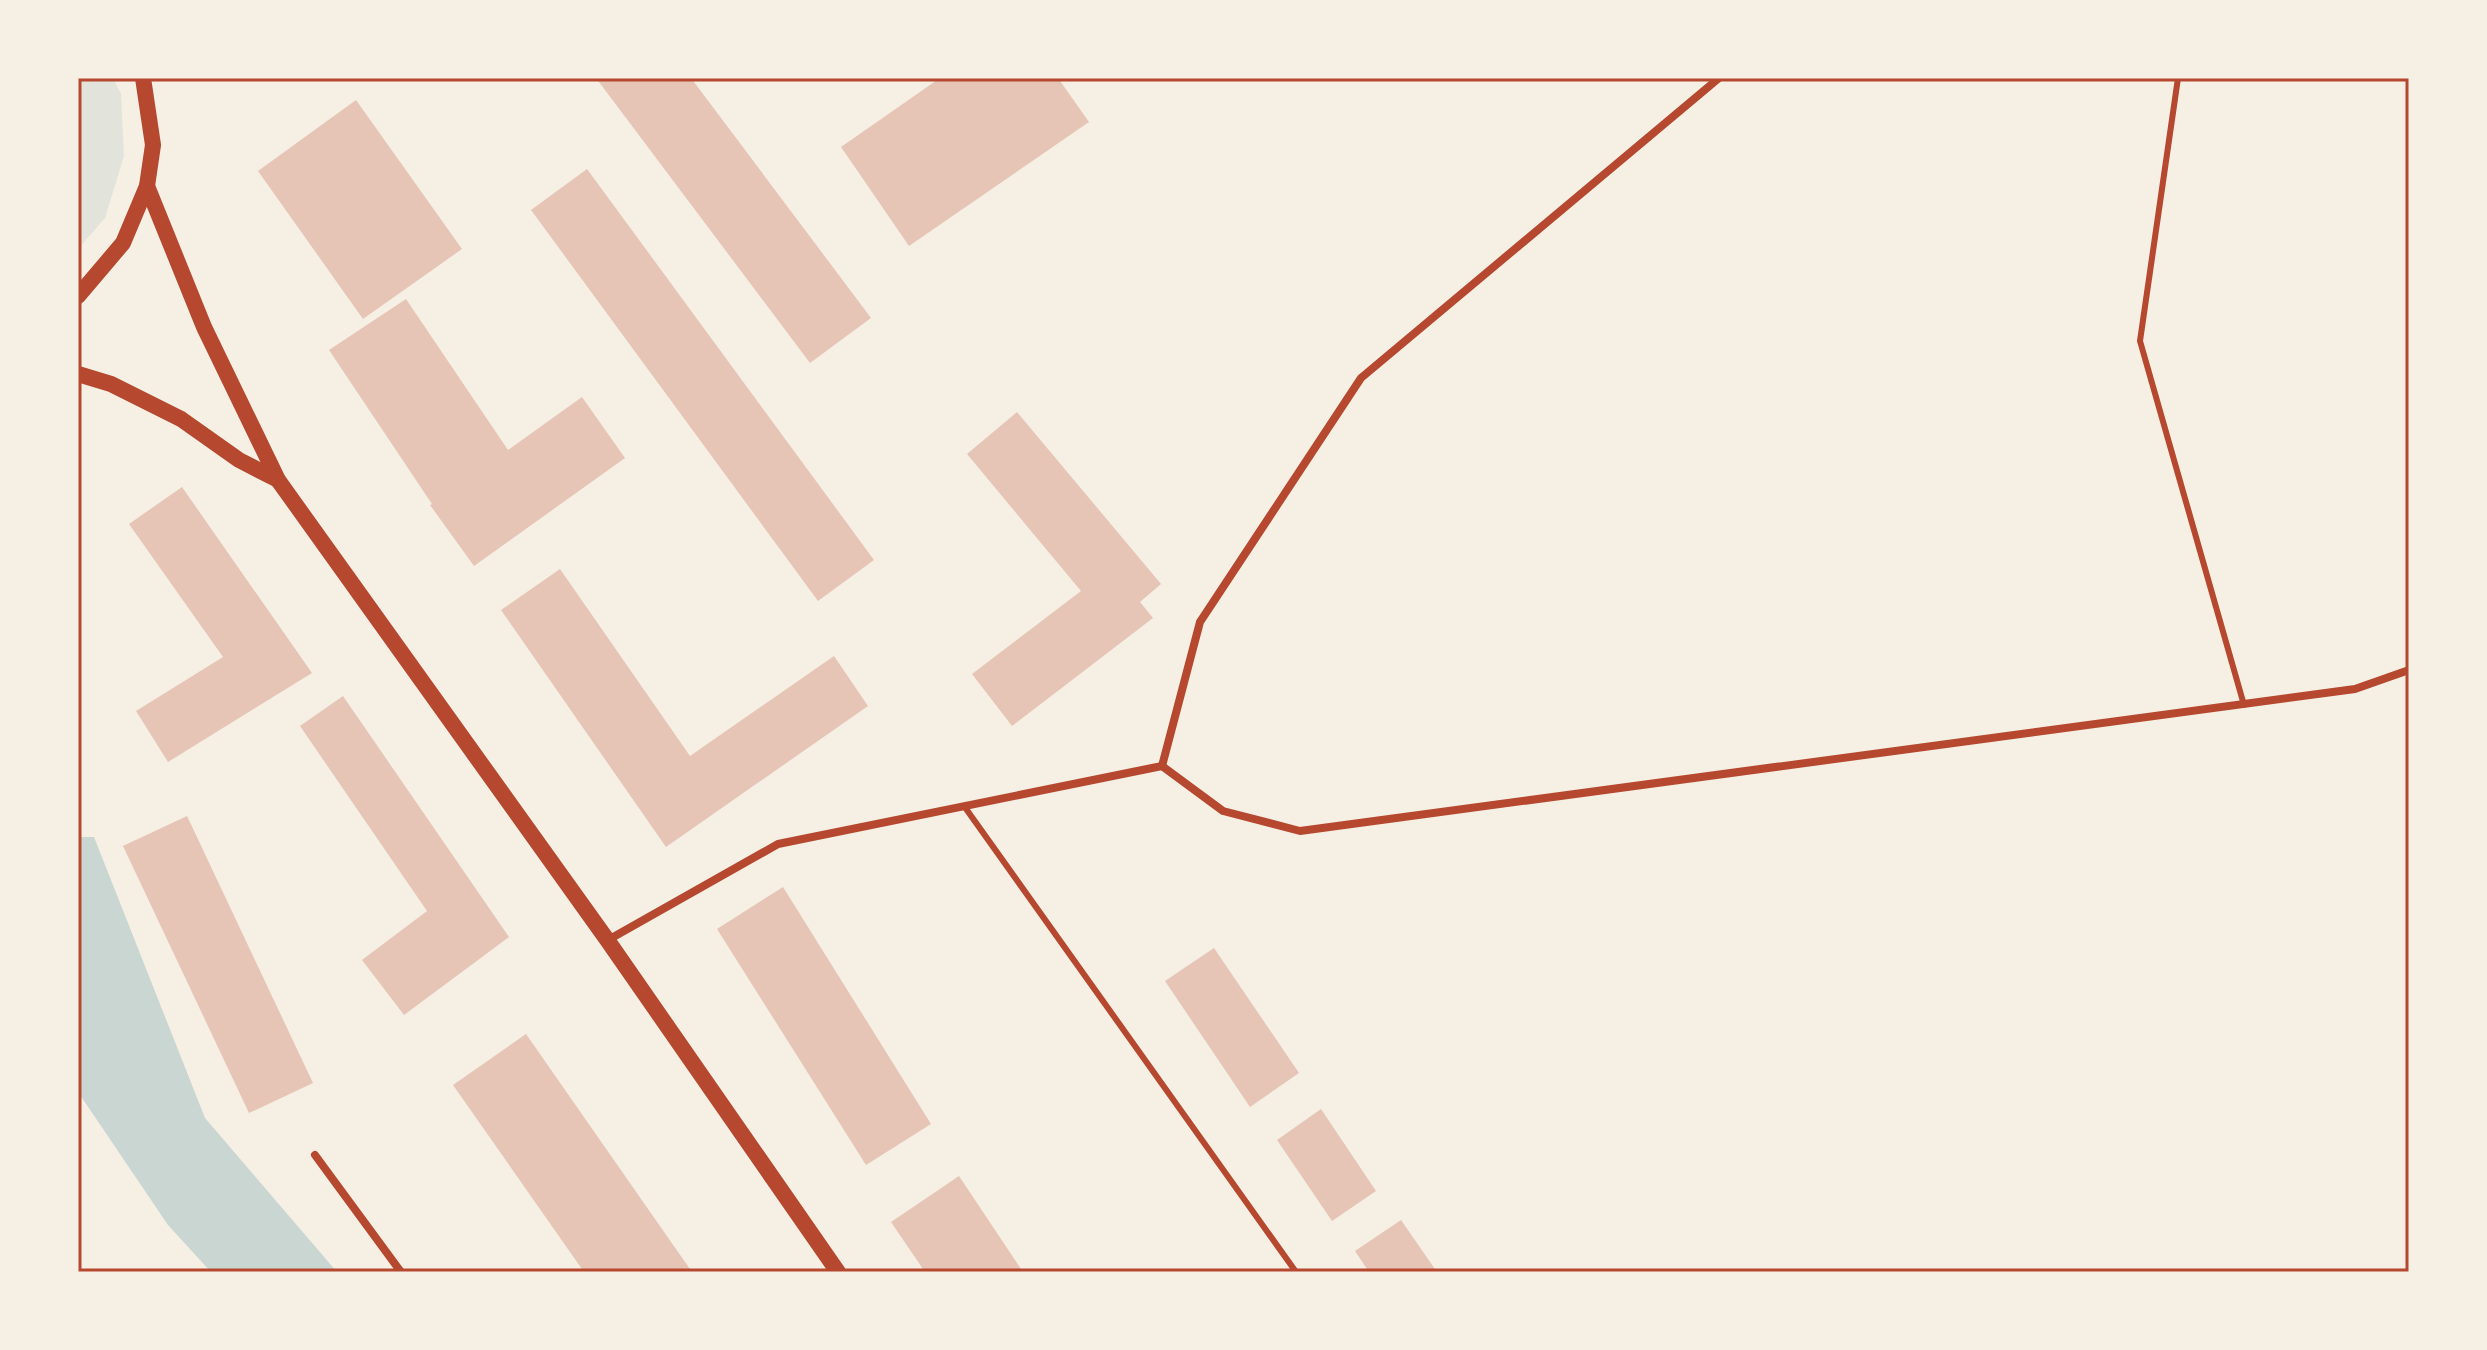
<svg xmlns="http://www.w3.org/2000/svg" width="2487" height="1350" font-family="'Golos Text',sans-serif">
  <rect width="100%" height="100%" fill="#f6efe4"/>
  <!-- green -->
  <polygon fill="#e2e4dc" points="78,78 113,78 121,94 124,156 105,218 78,249"/>
  <!-- water -->
  <polygon fill="#c9d6d2" points="78,837 94,837 205,1118 337,1272 211,1272 168,1225 78,1092"/>
  <!-- building -->
  <g fill="#e6c5b7">
    <polygon points="596,78 691,78 871,318 810,363"/>
    <polygon points="940,78 1058,78 1089,122 909,246 841,147"/>
    <polygon points="356,100 462,249 363,319 258,171"/>
    <polygon points="587,169 874,560 818,601 531,210"/>
    <polygon points="406,299 508,450 582,397 625,458 474,566 430,505 432,504 329,350"/>
    <polygon points="1017,412 1161,584 1140,602 1153,618 1012,726 972,674 1081,591 967,454"/>
    <polygon points="182,487 312,673 168,762 136,711 223,657 129,524"/>
    <polygon points="560,569 690,756 834,656 868,706 666,847 501,610"/>
    <polygon points="343,696 509,937 404,1015 362,960 427,911 300,726"/>
    <polygon points="187,816 313,1083 249,1113 123,846"/>
    <polygon points="783,887 931,1124 866,1165 717,929"/>
    <polygon points="1214,948 1299,1073 1250,1107 1165,981"/>
    <polygon points="526,1034 692,1272 584,1272 453,1085"/>
    <polygon points="1321,1109 1376,1191 1332,1221 1277,1140"/>
    <polygon points="959,1176 1023,1272 925,1272 891,1222"/>
    <polygon points="1401,1220 1437,1272 1369,1272 1355,1251"/>
  </g>
  <g fill="none" stroke-linecap="round" stroke-linejoin="round">
    <!-- service -->
    <g stroke="#b5482f" stroke-width="6">
      <polyline points="2178,78 2140,341 2244,705"/>
      <polyline points="964,806 1296,1272"/>
    </g>
    <!-- minor -->
    <g stroke="#b5482f" stroke-width="8">
      <polyline points="1162,766 1223,811 1300,831 2355,689 2409,670"/>
      <polyline points="1162,766 1200,622 1361,378 1719,78"/>
      <polyline points="608,940 778,844 1162,766"/>
      <polyline points="315,1155 401,1272"/>
    </g>
    <!-- secondary -->
    <g stroke="#b5482f" stroke-width="16">
      <polyline points="147,186 204,327 278,480 608,941 838,1272"/>
      <polyline points="78,296 123,243 147,186 153,145 143,78"/>
      <polyline points="78,374 111,384 181,419 239,460 278,480"/>
    </g>
  </g>
  <!-- border -->
  <rect width="2487" height="1350" fill="none" stroke="#f6efe4" stroke-width="160"/>
  <rect x="80" y="80" width="2327" height="1190" fill="none" stroke="#b5482f" stroke-width="3"/>
</svg>
